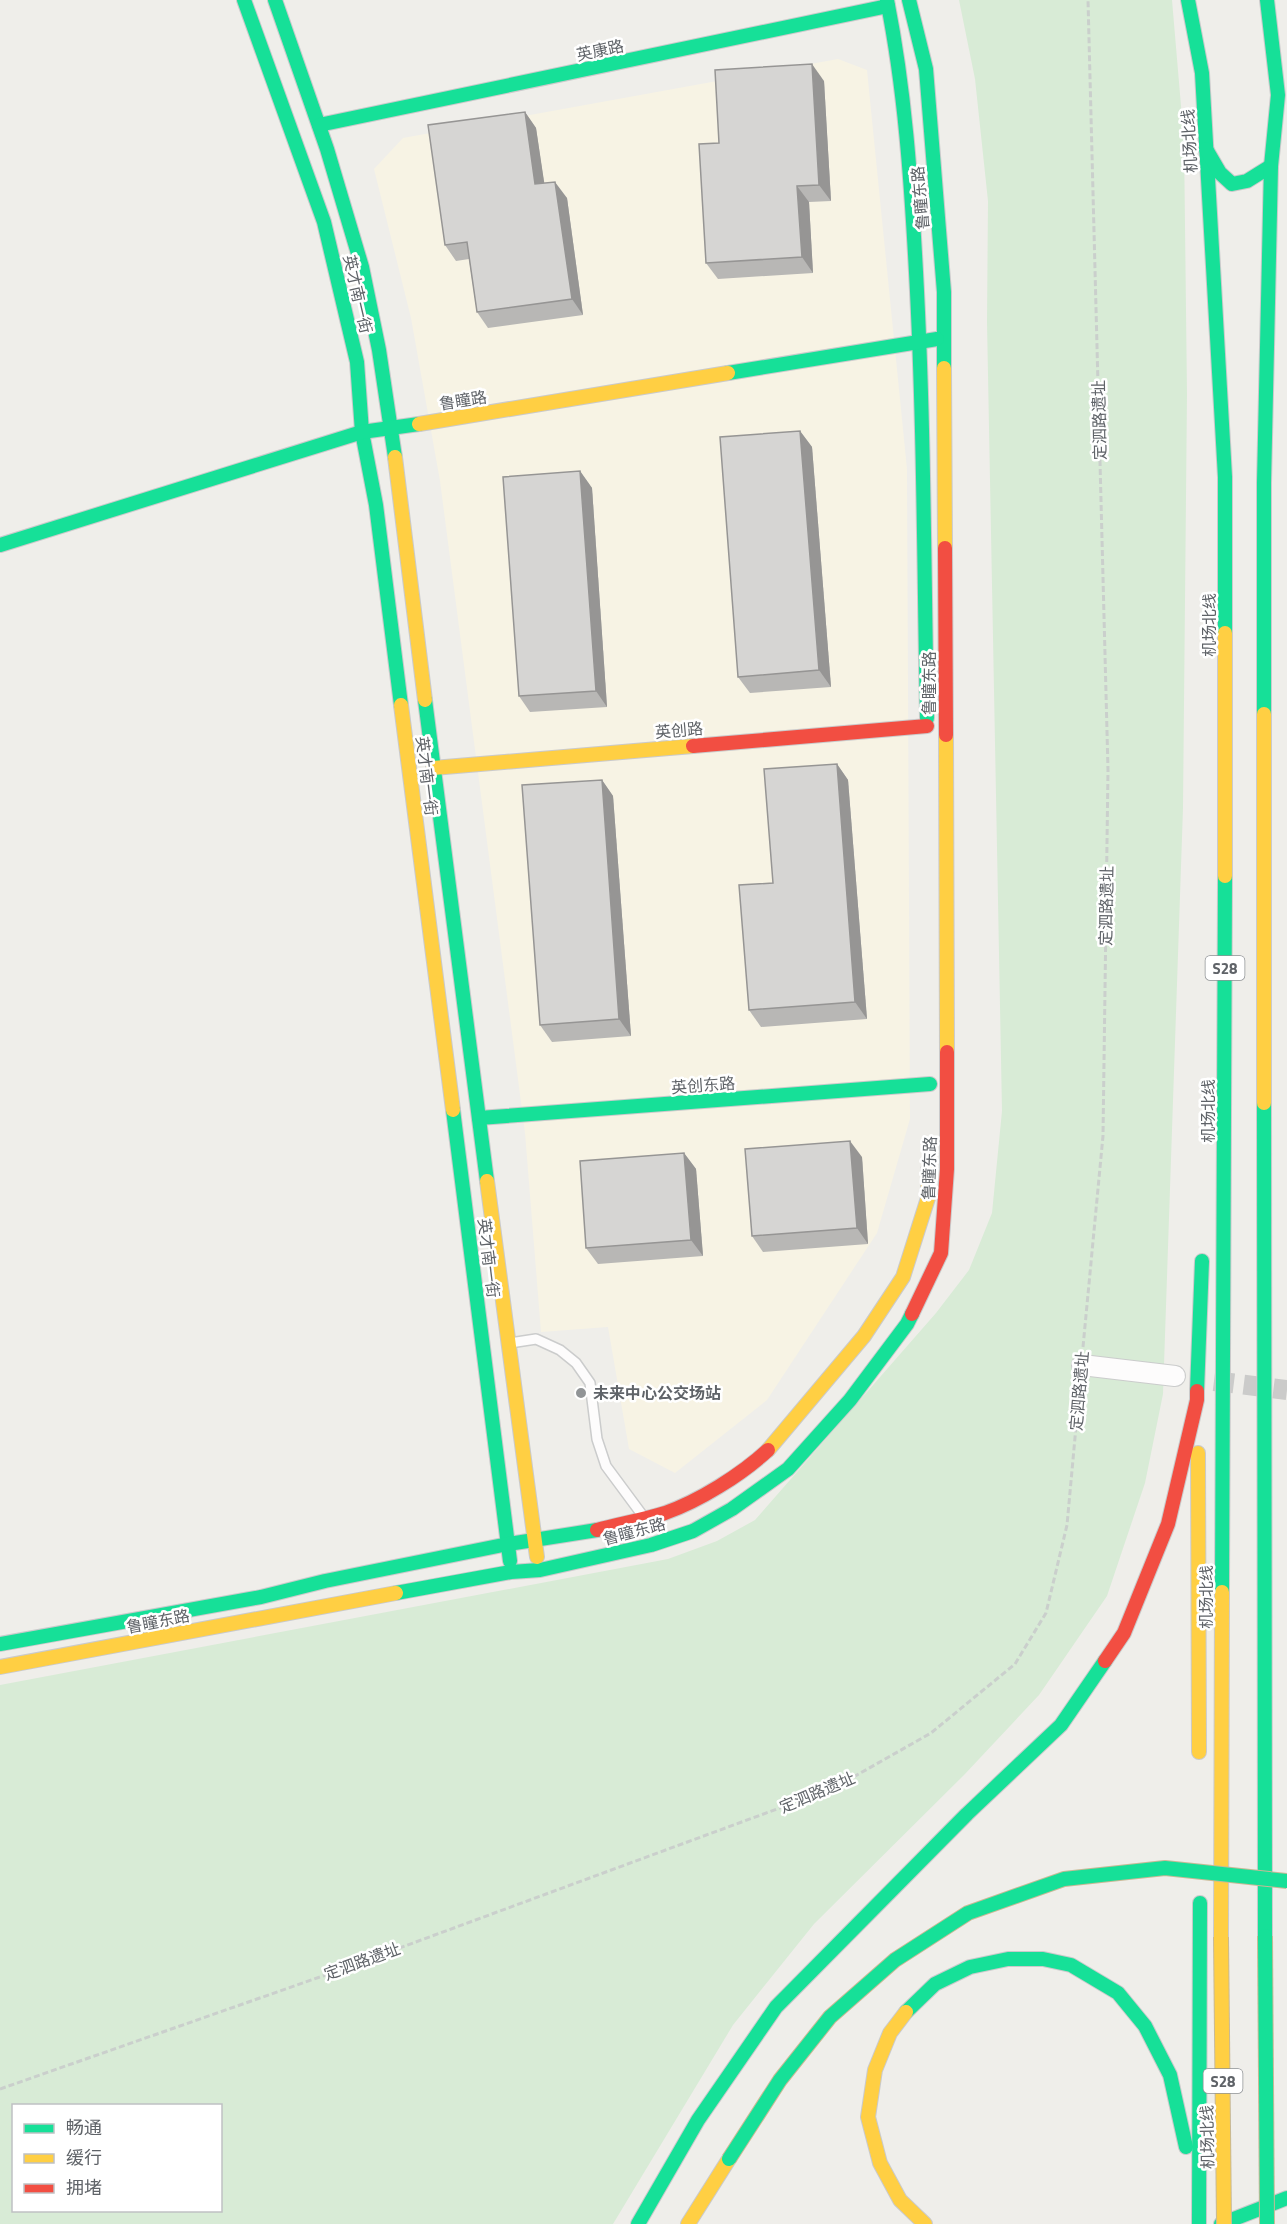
<svg xmlns="http://www.w3.org/2000/svg" width="1287" height="2224" font-family="'Titillium Web','Noto Sans SC',sans-serif">
  <rect width="100%" height="100%" fill="#efeeea"/>
  <!-- commercial -->
  <polygon fill="#f7f3e4" points="838,59 867,70 907,469 910,1119 877,1233 767,1400 675,1473 629,1449 608,1327 541,1332 525,1133 440,481 411,318 374,169 403,138"/>
  <!-- green -->
  <path fill="#d8ebd6" fill-rule="evenodd" d="M959 0H1172L1184 141 1187 394 1183 808 1163 1394 1145 1483 1107 1596 1039 1695 964 1775 814 1924 733 2025 613 2224H0V1685L668 1559 717 1541 755 1520 936 1313 969 1270 992 1213 1002 1111 987 322 988 201 975 79ZM14 2106H220V2210H14Z"/>
  <g fill="none" stroke-linecap="round" stroke-linejoin="round">
    <!-- street-tunnel -->
    <polyline stroke="#cbcbca" stroke-width="20" stroke-dasharray="20 10" stroke-linecap="butt" points="1214,1381 1287,1390"/>
    <defs>
      <polyline id="lane" points="510,1343 536,1339 560,1350 576,1363 590,1383 597,1439 606,1466 643,1516"/>
      <polyline id="street" points="1082,1365 1175,1376"/>
      <g id="fast">
        <polyline points="244,0 324,222 357,362 362,432 376,505 401,705"/>
        <polyline points="275,0 327,149 362,267 379,350 395,457"/>
        <path d="M887 0C905 90 911 180 916 272 924 420 924 569 927 718"/>
        <polyline points="909,0 926,69 944,292 944,368"/>
        <polyline points="1188,0 1202,73 1225,477 1225,633"/>
        <polyline points="319,125 888,6"/>
        <polyline points="1206,149 1220,173 1232,184 1247,181 1271,166"/>
        <polyline points="728,373 937,339"/>
        <polyline points="0,545 362,432 419,424"/>
        <polyline points="425,700 487,1181"/>
        <polyline points="1264,714 1264,483 1271,166 1278,95 1267,0"/>
        <polyline points="1264,1103 1265,1936"/>
        <polyline points="453,1110 510,1561"/>
        <polyline points="479,1118 930,1084"/>
        <polyline points="1197,1391 1202,1261"/>
        <polyline points="1222,1592 1225,876"/>
        <polyline points="396,1593 511,1572 540,1570 651,1545 693,1531 732,1509 788,1469 850,1400 907,1324 912,1314"/>
        <polyline points="0,1644 261,1597 325,1581 508,1544 597,1530"/>
        <polyline points="906,2012 935,1984 970,1967 1008,1959 1043,1959 1071,1965 1118,1993 1145,2026 1170,2075 1186,2147"/>
        <polyline points="638,2224 698,2120 776,2007 967,1814 1061,1725 1105,1661"/>
        <polyline points="1199,2224 1200,1903"/>
        <polyline points="1221,2224 1287,2198"/>
      </g>
      <g id="slow">
        <polyline points="944,368 945,548"/>
        <polyline points="419,424 728,373"/>
        <polyline points="395,457 425,700"/>
        <polyline points="1225,633 1225,876"/>
        <polyline points="401,705 453,1110"/>
        <polyline points="1264,714 1264,1103"/>
        <polyline points="946,735 947,1052"/>
        <polyline points="433,768 693,746"/>
        <polyline points="487,1181 537,1557"/>
        <polyline points="768,1450 864,1336 903,1277 928,1198 928,1170"/>
        <polyline points="1198,1453 1199,1752"/>
        <polyline points="0,1667 396,1593"/>
        <polyline points="1221,1937 1222,1592"/>
        <polyline points="906,2012 890,2033 875,2070 868,2117 880,2163 900,2200 925,2224"/>
        <polyline points="688,2224 729,2159"/>
      </g>
      <g id="jam">
        <polyline points="945,548 946,735"/>
        <polyline points="693,746 927,726"/>
        <polyline points="912,1314 941,1253 947,1169 947,1052"/>
        <path d="M597 1530C619 1524 643 1520 665 1513 699 1501 741 1475 768 1450"/>
        <polyline points="1105,1661 1124,1633 1168,1524 1197,1400 1197,1391"/>
      </g>
    </defs>
    <!-- lane casing -->
    <use href="#lane" stroke="#cbcccc" stroke-width="12"/>
    <!-- street casing -->
    <use href="#street" stroke="#cbcccc" stroke-width="22"/>
    <!-- fast casing -->
    <use href="#fast" stroke="#cacacb" stroke-width="16"/>
    <!-- slow casing -->
    <use href="#slow" stroke="#cacacb" stroke-width="16"/>
    <!-- jam casing -->
    <use href="#jam" stroke="#cacacb" stroke-width="16"/>
    <!-- path -->
    <g stroke="#cacfcc" stroke-width="3" stroke-dasharray="6 3" stroke-linecap="butt">
      <polyline points="1083,1347 1103,1136 1108,770 1088,0"/>
      <polyline points="0,2089 337,1971 834,1788 931,1733 1015,1664 1046,1613 1067,1525 1080,1383"/>
    </g>
    <!-- lane -->
    <use href="#lane" stroke="#fdfcfc" stroke-width="9"/>
    <!-- street -->
    <use href="#street" stroke="#fdfcfc" stroke-width="20"/>
    <!-- fast -->
    <use href="#fast" stroke="#16e098" stroke-width="14"/>
    <!-- slow -->
    <use href="#slow" stroke="#ffcf43" stroke-width="14"/>
    <!-- jam -->
    <use href="#jam" stroke="#f24e42" stroke-width="14"/>
    <defs>
      <g id="fast-bridge">
        <polyline points="1265,1936 1267,2224"/>
        <polyline points="729,2159 780,2080 830,2017 895,1960 968,1913 1064,1879 1165,1868 1287,1881"/>
      </g>
      <polyline id="slow-bridge" points="1221,1937 1224,2224"/>
    </defs>
    <!-- fast-bridge casing -->
    <use href="#fast-bridge" stroke="#c8b996" stroke-width="16" stroke-linecap="butt"/>
    <!-- slow-bridge casing -->
    <use href="#slow-bridge" stroke="#c8b996" stroke-width="16" stroke-linecap="butt"/>
    <!-- fast-bridge -->
    <use href="#fast-bridge" stroke="#16e098" stroke-width="14"/>
    <!-- slow-bridge -->
    <use href="#slow-bridge" stroke="#ffcf43" stroke-width="14"/>
  </g>
  <!-- wall -->
  <g fill="#b8b7b5">
    <polygon points="824,81 831,201 809,202 813,273 718,279 706,263 719,143"/>
    <polygon points="525,112 536,128 544,183 567,198 583,315 488,328 477,312 469,259 456,261 445,245"/>
    <polygon points="800,431 812,447 831,687 750,693 738,677"/>
    <polygon points="580,471 592,488 607,707 530,712 519,696"/>
    <polygon points="837,764 848,780 867,1019 761,1027 749,1010 773,883"/>
    <polygon points="602,780 613,796 631,1036 552,1042 540,1025"/>
    <polygon points="684,1153 696,1169 703,1256 598,1264 586,1248"/>
    <polygon points="862,1157 868,1244 763,1252 752,1236"/>
  </g>
  <!-- shaded-wall -->
  <g fill="#969594">
    <polygon points="812,64 824,81 831,201 819,185"/>
    <polygon points="525,112 536,128 547,201 535,184"/>
    <polygon points="555,182 567,198 583,315 572,299"/>
    <polygon points="797,186 809,202 813,273 802,257"/>
    <polygon points="800,431 812,447 831,687 819,670"/>
    <polygon points="580,471 592,488 607,707 596,691"/>
    <polygon points="837,764 848,780 867,1019 855,1002"/>
    <polygon points="602,780 613,796 631,1036 619,1019"/>
    <polygon points="850,1141 862,1157 868,1244 857,1228"/>
    <polygon points="684,1153 696,1169 703,1256 691,1240"/>
  </g>
  <!-- building -->
  <g fill="#d6d5d3" stroke="#969594" stroke-width="1.5">
    <polygon points="812,64 819,185 797,186 802,257 706,263 699,144 719,143 715,70"/>
    <polygon points="525,112 535,184 555,182 572,299 477,312 467,242 445,245 428,125"/>
    <polygon points="800,431 819,670 738,677 720,437"/>
    <polygon points="580,471 596,691 519,696 503,477"/>
    <polygon points="837,764 855,1002 749,1010 739,885 773,883 764,769"/>
    <polygon points="602,780 619,1019 540,1025 522,785"/>
    <polygon points="850,1141 857,1228 752,1236 745,1149"/>
    <polygon points="684,1153 691,1240 586,1248 580,1161"/>
  </g>
  <!-- markers -->
  <circle fill="#919496" stroke="#fff" stroke-width="2" cx="581" cy="1393" r="6"/>
  <g text-anchor="middle" dominant-baseline="central" stroke-width="5" stroke-linejoin="round" paint-order="stroke">
    <!-- shield labels -->
    <g fill="#fff" stroke="#8f9295" stroke-width="1.5">
      <rect x="1205.5" y="956" width="39" height="24" rx="4.5"/>
      <rect x="1203.5" y="2069" width="39" height="24" rx="4.5"/>
    </g>
    <g font-size="15" font-weight="bold" fill="#5f6368">
      <text x="1225" y="968">S28</text>
      <text x="1223" y="2081">S28</text>
    </g>
    <!-- street labels -->
    <g font-size="16" fill="#5f6368" stroke="#fff">
      <text transform="translate(600 50) rotate(-12)">英康路</text>
      <text transform="translate(1189 141) rotate(-93)">机场北线</text>
      <text transform="translate(920 198) rotate(-95)">鲁瞳东路</text>
      <text transform="translate(358 294) rotate(77)">英才南一街</text>
      <text transform="translate(463 400) rotate(-9)">鲁瞳路</text>
      <text transform="translate(1099 420) rotate(-91)">定泗路遗址</text>
      <text transform="translate(1209 625) rotate(-90)">机场北线</text>
      <text transform="translate(929 683) rotate(-90)">鲁瞳东路</text>
      <text transform="translate(679 730) rotate(-5)">英创路</text>
      <text transform="translate(427 776) rotate(83)">英才南一街</text>
      <text transform="translate(1106 906) rotate(-89)">定泗路遗址</text>
      <text transform="translate(703 1085) rotate(-4)">英创东路</text>
      <text transform="translate(1208 1111) rotate(-90)">机场北线</text>
      <text transform="translate(929 1168) rotate(-88)">鲁瞳东路</text>
      <text transform="translate(489 1258) rotate(83)">英才南一街</text>
      <text transform="translate(1079 1391) rotate(-85)">定泗路遗址</text>
      <text transform="translate(634 1531) rotate(-15)">鲁瞳东路</text>
      <text transform="translate(1206 1597) rotate(-90)">机场北线</text>
      <text transform="translate(158 1621) rotate(-11)">鲁瞳东路</text>
      <text transform="translate(817 1792) rotate(-23)">定泗路遗址</text>
      <text transform="translate(362 1961) rotate(-20)">定泗路遗址</text>
      <text transform="translate(1207 2137) rotate(-91)">机场北线</text>
    </g>
    <!-- poi labels -->
    <g font-size="16" font-weight="bold" fill="#5f6368" stroke="#fff" text-anchor="start">
      <text x="593" y="1393">未来中心公交场站</text>
    </g>
  </g>
  <!-- legend -->
  <rect x="12" y="2104" width="210" height="108" fill="#ffffff" stroke="#bfc1c3" stroke-width="1.5"/>
  <rect x="24" y="2124" width="30" height="9" fill="#16e098" stroke="#bfc1c3" stroke-width="1.5"/>
  <text x="66" y="2134" font-size="18" fill="#5f6368">畅通</text>
  <rect x="24" y="2154" width="30" height="9" fill="#ffcf43" stroke="#bfc1c3" stroke-width="1.5"/>
  <text x="66" y="2164" font-size="18" fill="#5f6368">缓行</text>
  <rect x="24" y="2184" width="30" height="9" fill="#f24e42" stroke="#bfc1c3" stroke-width="1.5"/>
  <text x="66" y="2194" font-size="18" fill="#5f6368">拥堵</text>
</svg>
